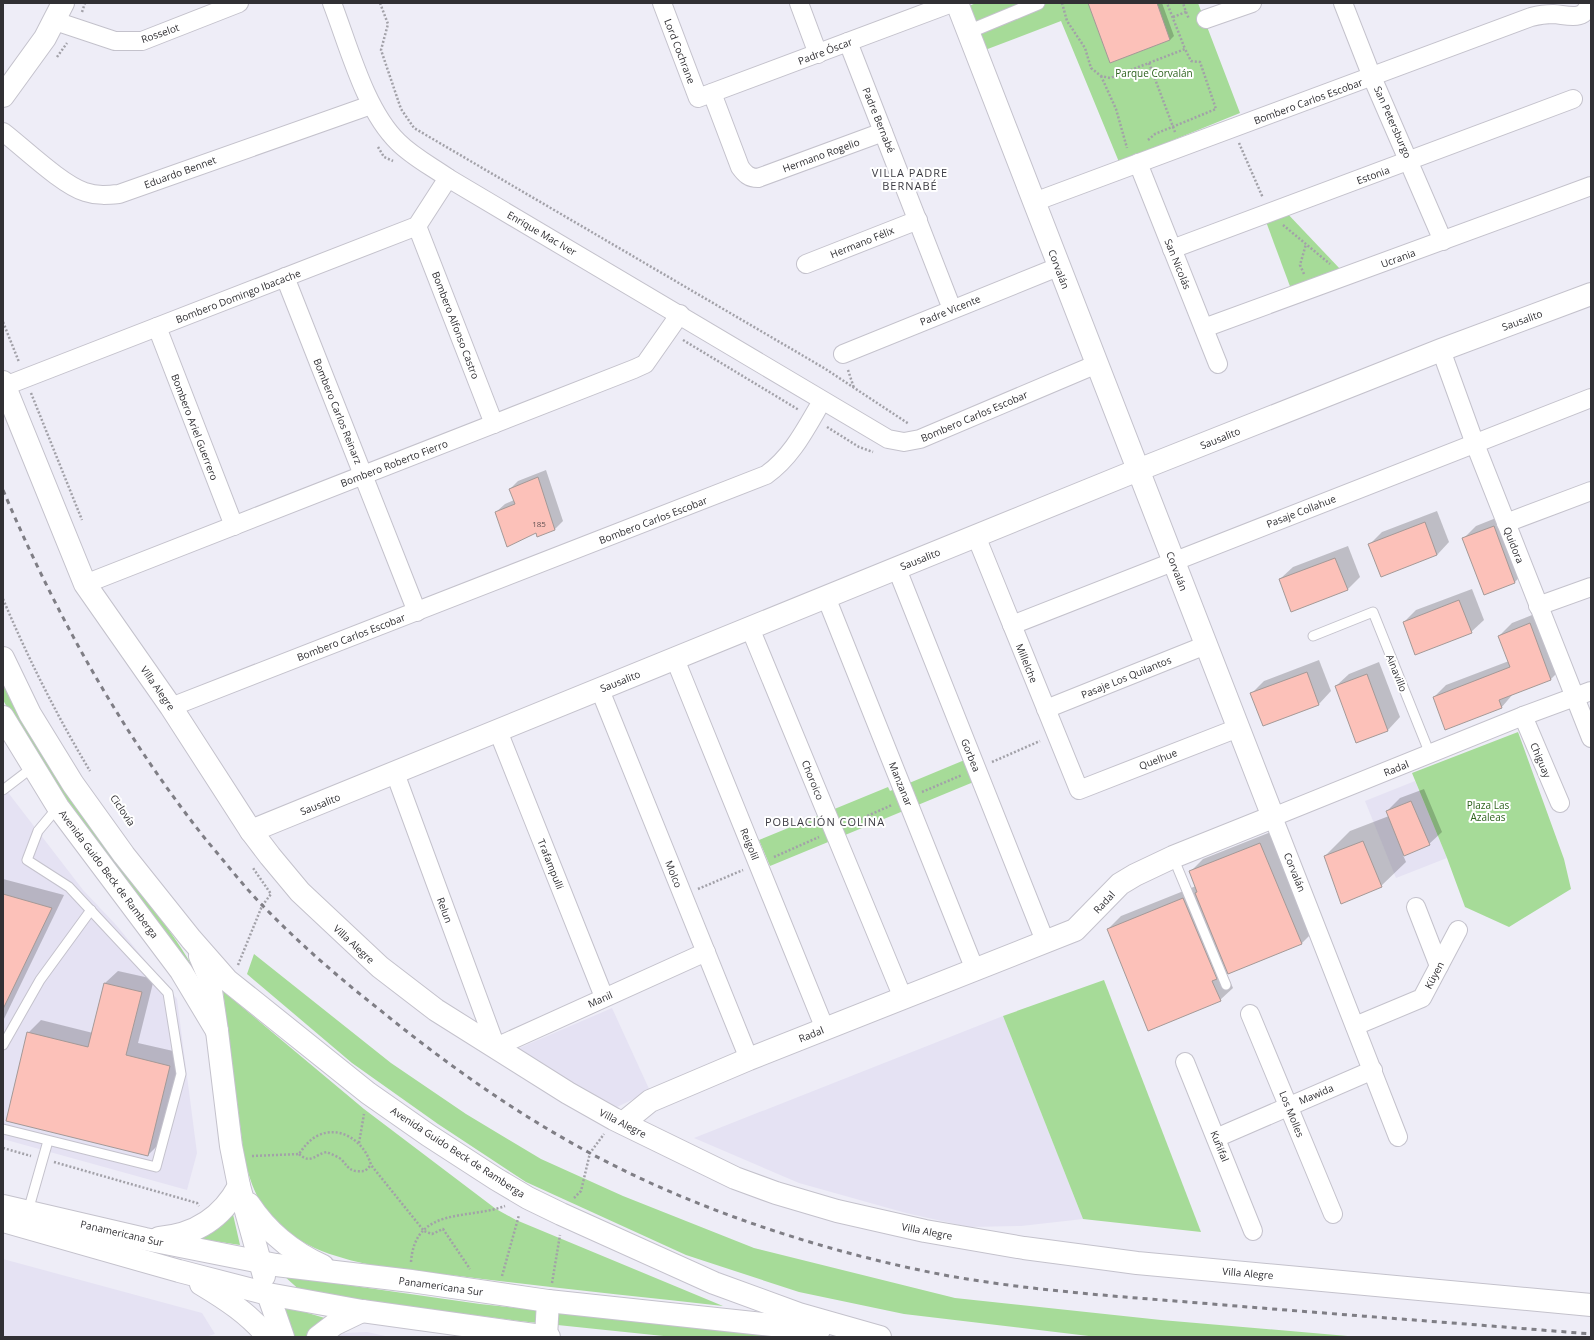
<svg xmlns="http://www.w3.org/2000/svg" width="1594" height="1340" font-family="'Open Sans',sans-serif">
  <rect width="100%" height="100%" fill="#eeedf7"/>
  <!-- built -->
  <g fill="#e5e2f3">
    <polygon points="1415,781 1447,858 1396,878 1365,801"/>
    <polygon points="3,786 83,890 116,925 177,999 197,1153 187,1190 3,1139"/>
    <polygon points="612,1008 650,1091 613,1109 517,1049"/>
    <polygon points="1003,1016 1083,1219 1021,1226 969,1227 906,1213 799,1183 694,1138"/>
    <polygon points="3,1259 202,1313 215,1334 205,1337 3,1337"/>
    <polygon points="367,1332 390,1337 334,1337 344,1333"/>
  </g>
  <!-- green -->
  <g fill="#a6db98">
    <polygon points="976,3 1198,3 1240,113 1119,162 1061,21 985,50 969,6"/>
    <polygon points="1285,211 1341,270 1291,289 1265,219"/>
    <path d="M3 684C30 733 59 781 90 827 126 878 171 924 200 980L164 939 29 746 3 700Z"/>
    <polygon points="1518,732 1564,859 1571,889 1509,927 1465,907 1447,858 1412,773"/>
    <polygon points="967,759 976,781 770,866 759,840 888,787 890,791"/>
    <polygon points="254,954 391,1063 466,1114 541,1159 623,1196 754,1248 955,1298 1161,1320 1359,1337 1097,1337 904,1314 799,1292 686,1255 526,1182 438,1124 352,1063 247,974"/>
    <polygon points="1104,980 1201,1232 1083,1219 1003,1016"/>
    <path d="M223 991 364 1109 496 1209 516 1220 723 1306C635 1296 547 1287 459 1276 407 1270 347 1267 301 1241 266 1221 252 1194 244 1156Z"/>
    <polygon points="232,1210 240,1245 201,1239 221,1224"/>
    <polygon points="284,1276 480,1304 790,1337 673,1337 519,1321 303,1293"/>
    <polygon points="281,1305 328,1319 308,1337 293,1337"/>
  </g>
  <!-- shadow -->
  <g fill="#0003">
    <polygon points="1089,3 1162,3 1174,36 1170,40"/>
    <polygon points="546,470 563,521 555,529 538,536 536,532 496,512 505,504 514,500 510,489 518,481"/>
    <polygon points="1437,511 1449,542 1437,555 1370,544 1382,532"/>
    <polygon points="1506,514 1527,569 1515,582 1484,594 1463,539 1476,526"/>
    <polygon points="1348,546 1360,577 1347,590 1280,579 1293,567"/>
    <polygon points="1472,589 1484,620 1471,632 1404,622 1416,610"/>
    <polygon points="1542,611 1563,667 1551,679 1513,694 1501,708 1434,697 1446,685 1509,661 1499,636 1512,623"/>
    <polygon points="1319,660 1331,691 1319,704 1263,725 1251,694 1264,681"/>
    <polygon points="1379,662 1400,717 1388,730 1357,741 1336,686 1349,674"/>
    <polygon points="1424,789 1442,832 1429,844 1403,855 1406,862 1381,886 1325,856 1350,831 1389,816 1387,811 1400,798"/>
    <polygon points="1273,831 1314,931 1302,943 1227,974 1233,988 1220,1000 1108,929 1121,916 1196,886 1190,872 1203,859"/>
    <polygon points="3,879 64,895 3,1021"/>
    <polygon points="118,971 154,979 138,1043 182,1053 160,1143 148,1155 28,1033 41,1020 93,1033 105,983"/>
  </g>
  <!-- building -->
  <g fill="#fcc1b9" stroke="#a49997">
    <polygon points="1088,3 1157,3 1170,40 1110,63"/>
    <polygon points="538,477 555,530 537,537 536,533 507,547 495,512 515,504 509,489"/>
    <polygon points="1425,522 1437,555 1381,577 1368,544"/>
    <polygon points="1494,526 1515,583 1484,595 1462,538"/>
    <polygon points="1335,558 1348,590 1291,612 1279,579"/>
    <polygon points="1459,600 1472,633 1415,655 1403,622"/>
    <polygon points="1530,623 1551,680 1499,700 1502,708 1445,730 1433,697 1510,667 1498,636"/>
    <polygon points="1307,672 1319,705 1263,726 1250,693"/>
    <polygon points="1367,674 1388,731 1356,743 1335,686"/>
    <polygon points="1411,801 1430,845 1404,856 1386,811"/>
    <polygon points="1363,841 1382,887 1341,904 1324,856"/>
    <polygon points="1260,843 1302,944 1228,974 1195,893 1197,892 1189,871"/>
    <polygon points="3,894 52,908 3,1009"/>
    <polygon points="1183,898 1217,979 1212,981 1221,1001 1148,1031 1107,929"/>
    <polygon points="104,983 142,992 126,1055 170,1066 148,1156 6,1121 27,1032 88,1047"/>
  </g>
  <g fill="none" stroke-linecap="round" stroke-linejoin="round">
    <defs>
      <g id="service">
        <polyline points="1313,636 1373,612 1430,754"/>
        <polyline points="3,790 33,767"/>
        <polyline points="1173,857 1226,985"/>
        <polyline points="3,1045 40,980 91,910"/>
        <polyline points="3,1129 156,1167 181,1074 168,993 69,887 27,860 38,831 58,807"/>
        <polyline points="28,1211 48,1141"/>
      </g>
      <polyline id="pedestrian" points="968,32 1038,3"/>
      <g id="minor">
        <path d="M332 3C349 47 365 110 398 142 413 157 431 166 448 178L888 439 904 442 920 439 1097 364"/>
        <polyline points="662,3 698,98 952,3"/>
        <polyline points="799,3 818,54"/>
        <polyline points="1343,3 1372,77 1443,241"/>
        <polyline points="1206,19 1252,3"/>
        <polyline points="55,21 115,41 142,41 239,3"/>
        <polyline points="848,42 952,309"/>
        <path d="M712 93 740 167C745 174 749 178 758 178L883 132"/>
        <path d="M3 132C24 148 62 185 85 192 97 196 108 195 119 194L371 105"/>
        <polyline points="1138,163 1218,364"/>
        <path d="M1034 202 1531 17C1539 15 1545 14 1553 14 1568 15 1585 22 1589 3"/>
        <polyline points="417,226 494,424"/>
        <polyline points="1172,249 1573,99"/>
        <polyline points="806,264 918,220"/>
        <polyline points="285,277 417,612"/>
        <polyline points="157,327 234,526"/>
        <polyline points="1204,328 1591,186"/>
        <polyline points="1441,350 1475,444 1591,738"/>
        <polyline points="843,354 1058,267"/>
        <polyline points="5,386 417,226 448,178"/>
        <polyline points="1506,523 1591,491"/>
        <polyline points="976,536 1079,790 1238,728"/>
        <polyline points="897,569 1045,941"/>
        <polyline points="85,584 634,369 645,364 680,314"/>
        <polyline points="826,597 975,970"/>
        <polyline points="1538,606 1591,587"/>
        <polyline points="1012,625 1591,398"/>
        <polyline points="750,628 903,998"/>
        <polyline points="675,659 825,1029"/>
        <polyline points="600,690 749,1059"/>
        <path d="M171 707 766 475C792 457 806 428 822 401"/>
        <polyline points="1046,709 1206,645"/>
        <polyline points="1523,716 1560,803"/>
        <polyline points="498,731 604,997"/>
        <polyline points="395,773 496,1047 706,952"/>
        <polyline points="1416,907 1439,966"/>
        <polyline points="1250,1014 1333,1214"/>
        <polyline points="1355,1026 1422,998 1458,930"/>
        <polyline points="1185,1062 1253,1231"/>
        <polyline points="1398,1137 1273,817 1523,716 1591,691"/>
        <polyline points="1216,1138 1373,1070"/>
      </g>
      <g id="tertiary">
        <polyline points="3,96 45,38 63,3"/>
        <polyline points="251,831 1138,470 1441,350 1591,294"/>
        <polyline points="623,1123 650,1101 749,1059 1075,930 1120,884 1135,875 1173,857 1273,817 957,3"/>
        <polyline points="546,1337 548,1301"/>
      </g>
      <g id="secondary">
        <polyline points="3,382 85,584 171,707 251,831 270,856 300,892 380,967 436,1010 568,1093 614,1119 735,1178 776,1193 837,1211 925,1231 1024,1248 1137,1263 1591,1305"/>
        <polyline points="268,1294 283,1337"/>
      </g>
      <g id="primary">
        <polyline points="3,658 30,714 73,784 124,855 191,939 227,980 368,1093 428,1135 496,1179 528,1198 561,1214 714,1283 799,1314 880,1337"/>
        <polyline points="3,717 58,807 181,971 217,1031"/>
        <polyline points="200,956 209,977 217,1031 231,1146 239,1186 264,1276"/>
        <path d="M249 1204C268 1233 292 1252 323 1266"/>
        <polyline points="3,1206 145,1239 276,1265 411,1281 548,1301 819,1330"/>
        <polyline points="3,1221 179,1271 268,1294 362,1311 549,1337"/>
        <path d="M159 1238C195 1235 222 1218 239 1186"/>
        <path d="M201 1284C226 1299 249 1314 268 1337"/>
        <polyline points="318,1337 335,1324 362,1311"/>
      </g>
    </defs>
    <!-- service casing -->
    <use href="#service" stroke="#c4c2cc" stroke-width="11"/>
    <!-- pedestrian casing -->
    <use href="#pedestrian" stroke="#c4c2cc" stroke-width="15"/>
    <!-- minor casing -->
    <use href="#minor" stroke="#c4c2cc" stroke-width="20"/>
    <!-- tertiary casing -->
    <use href="#tertiary" stroke="#c4c2cc" stroke-width="24"/>
    <!-- secondary casing -->
    <use href="#secondary" stroke="#c4c2cc" stroke-width="24"/>
    <!-- primary casing -->
    <use href="#primary" stroke="#c4c2cc" stroke-width="24"/>
    <!-- path -->
    <g stroke="#a2a1a8" stroke-width="2.5" stroke-dasharray="2 2" stroke-linecap="butt">
      <polyline points="380,3 388,24 381,50 401,109 414,128 824,368 909,424"/>
      <polyline points="1062,3 1067,21 1085,48 1091,68 1101,76 1110,78 1185,49 1167,3"/>
      <polyline points="82,12 85,3"/>
      <polyline points="1186,12 1189,19"/>
      <polyline points="1173,17 1186,12 1183,3"/>
      <polyline points="57,57 67,43"/>
      <polyline points="1149,63 1175,132"/>
      <polyline points="1101,76 1116,109 1127,148"/>
      <polyline points="1148,140 1155,134 1216,109 1200,62 1191,61 1185,49"/>
      <polyline points="1239,143 1263,198"/>
      <polyline points="378,147 384,157 393,161"/>
      <polyline points="1283,225 1330,264"/>
      <polyline points="1304,274 1300,265 1306,244"/>
      <polyline points="3,322 19,362"/>
      <polyline points="683,340 799,410"/>
      <polyline points="848,370 854,388"/>
      <polyline points="31,393 82,520"/>
      <polyline points="827,427 859,447 873,452"/>
      <path d="M3 599C28 658 57 716 90 771"/>
      <polyline points="992,762 1040,741"/>
      <polyline points="922,792 962,775"/>
      <polyline points="849,824 892,805"/>
      <polyline points="774,857 819,837"/>
      <polyline points="698,889 743,870"/>
      <polyline points="238,965 262,906 271,894 253,868"/>
      <polyline points="359,1143 364,1114"/>
      <polyline points="3,1148 31,1156"/>
      <path d="M299 1154C311 1165 315 1154 327 1152 331 1154 339 1157 342 1160 350 1170 351 1172 365 1171L371 1165"/>
      <path d="M252 1156 299 1154C304 1147 309 1140 317 1136 340 1124 365 1142 371 1165L424 1231 432 1234 443 1229 470 1269"/>
      <polyline points="54,1162 197,1203 199,1206"/>
      <polyline points="574,1198 581,1191 590,1153 604,1134"/>
      <path d="M411 1262C415 1206 468 1220 505 1206"/>
      <polyline points="502,1276 519,1215"/>
      <polyline points="552,1283 560,1235"/>
    </g>
    <!-- service -->
    <use href="#service" stroke="#fff" stroke-width="9"/>
    <!-- pedestrian -->
    <use href="#pedestrian" stroke="#fff" stroke-width="13"/>
    <!-- minor -->
    <use href="#minor" stroke="#fff" stroke-width="18"/>
    <!-- tertiary -->
    <use href="#tertiary" stroke="#fff" stroke-width="22"/>
    <!-- secondary -->
    <use href="#secondary" stroke="#fff" stroke-width="22"/>
    <!-- primary -->
    <use href="#primary" stroke="#fff" stroke-width="22"/>
    <!-- rail -->
    <path stroke="#7f7e85" stroke-width="3" stroke-dasharray="5 5" stroke-linecap="butt" d="M3 490C56 615 122 734 207 841 226 863 244 887 264 907 300 944 339 978 380 1010 445 1063 514 1112 588 1152 695 1210 825 1252 944 1275 1037 1292 1130 1297 1224 1305 1346 1315 1469 1324 1591 1334"/>
  </g>
  <g text-anchor="middle" dominant-baseline="central" stroke-width="4" stroke-linejoin="round" paint-order="stroke">
    <!-- number labels -->
    <g font-size="8" fill="#645455">
      <text x="539" y="523">185</text>
    </g>
    <!-- street labels -->
    <g font-size="10" fill="#313034" stroke="#fff">
      <text transform="translate(160 33) rotate(-19)">Rosselot</text>
      <text transform="translate(680 51) rotate(69)">Lord Cochrane</text>
      <text transform="translate(825 51) rotate(-21)">Padre Óscar</text>
      <text transform="translate(1308 101) rotate(-20)">Bombero Carlos Escobar</text>
      <text transform="translate(879 120) rotate(68)">Padre Bernabé</text>
      <text transform="translate(1393 122) rotate(66)">San Petersburgo</text>
      <text transform="translate(821 155) rotate(-20)">Hermano Rogelio</text>
      <text transform="translate(180 172) rotate(-20)">Eduardo Bennet</text>
      <text transform="translate(1373 175) rotate(-20)">Estonia</text>
      <text transform="translate(542 233) rotate(30)">Enrique Mac Iver</text>
      <text transform="translate(862 242) rotate(-22)">Hermano Félix</text>
      <text transform="translate(1398 258) rotate(-20)">Ucrania</text>
      <text transform="translate(1178 264) rotate(68)">San Nicolás</text>
      <text transform="translate(1059 269) rotate(69)">Corvalán</text>
      <text transform="translate(238 296) rotate(-21)">Bombero Domingo Ibacache</text>
      <text transform="translate(950 310) rotate(-22)">Padre Vicente</text>
      <text transform="translate(1522 320) rotate(-20)">Sausalito</text>
      <text transform="translate(456 325) rotate(69)">Bombero Alfonso Castro</text>
      <text transform="translate(338 411) rotate(68)">Bombero Carlos Reinarz</text>
      <text transform="translate(974 416) rotate(-23)">Bombero Carlos Escobar</text>
      <text transform="translate(195 427) rotate(69)">Bombero Ariel Guerrero</text>
      <text transform="translate(1220 438) rotate(-22)">Sausalito</text>
      <text transform="translate(394 463) rotate(-21)">Bombero Roberto Fierro</text>
      <text transform="translate(1301 511) rotate(-21)">Pasaje Collahue</text>
      <text transform="translate(653 520) rotate(-21)">Bombero Carlos Escobar</text>
      <text transform="translate(1514 545) rotate(68)">Quidora</text>
      <text transform="translate(920 559) rotate(-22)">Sausalito</text>
      <text transform="translate(1177 571) rotate(69)">Corvalán</text>
      <text transform="translate(351 637) rotate(-21)">Bombero Carlos Escobar</text>
      <text transform="translate(1027 663) rotate(68)">Millelche</text>
      <text transform="translate(1397 673) rotate(68)">Ainavillo</text>
      <text transform="translate(1126 677) rotate(-22)">Pasaje Los Quilantos</text>
      <text transform="translate(620 681) rotate(-22)">Sausalito</text>
      <text transform="translate(158 688) rotate(55)">Villa Alegre</text>
      <text transform="translate(971 755) rotate(68)">Gorbea</text>
      <text transform="translate(1158 759) rotate(-21)">Quelhue</text>
      <text transform="translate(1541 760) rotate(67)">Chiguay</text>
      <text transform="translate(1396 768) rotate(-22)">Radal</text>
      <text transform="translate(813 780) rotate(68)">Choroico</text>
      <text transform="translate(901 784) rotate(68)">Manzanar</text>
      <text transform="translate(320 804) rotate(-22)">Sausalito</text>
      <text transform="translate(123 810) rotate(56)">Ciclovía</text>
      <text transform="translate(750 844) rotate(68)">Reigolil</text>
      <text transform="translate(551 864) rotate(68)">Trafampulli</text>
      <text transform="translate(1295 872) rotate(68)">Corvalán</text>
      <text transform="translate(109 874) rotate(53)">Avenida Guido Beck de Ramberga</text>
      <text transform="translate(674 874) rotate(68)">Molco</text>
      <text transform="translate(1104 902) rotate(-47)">Radal</text>
      <text transform="translate(445 910) rotate(70)">Relun</text>
      <text transform="translate(354 944) rotate(43)">Villa Alegre</text>
      <text transform="translate(1434 975) rotate(-62)">Küyen</text>
      <text transform="translate(600 999) rotate(-24)">Manil</text>
      <text transform="translate(811 1034) rotate(-22)">Radal</text>
      <text transform="translate(1316 1094) rotate(-23)">Mawida</text>
      <text transform="translate(1292 1114) rotate(68)">Los Molles</text>
      <text transform="translate(623 1123) rotate(27)">Villa Alegre</text>
      <text transform="translate(1220 1146) rotate(68)">Kuñifal</text>
      <text transform="translate(458 1152) rotate(33)">Avenida Guido Beck de Ramberga</text>
      <text transform="translate(927 1231) rotate(11)">Villa Alegre</text>
      <text transform="translate(122 1233) rotate(13)">Panamericana Sur</text>
      <text transform="translate(1248 1273) rotate(5)">Villa Alegre</text>
      <text transform="translate(441 1286) rotate(8)">Panamericana Sur</text>
    </g>
    <!-- park labels -->
    <g font-size="10" fill="#2d621d" stroke="#fff">
      <text x="1154" y="73">Parque Corvalán</text>
      <text x="1488" y="805">Plaza Las<tspan x="1488" dy="12">Azaleas</tspan></text>
    </g>
    <!-- neighbourhood labels -->
    <g font-size="11" letter-spacing="1" fill="#3b3a42" stroke="#fff">
      <text x="910" y="172">VILLA PADRE<tspan x="910" dy="13">BERNABÉ</tspan></text>
      <text x="825" y="821">POBLACIÓN COLINA</text>
    </g>
  </g>
  <!-- border -->
  <rect width="1594" height="1340" fill="none" stroke="#313034" stroke-width="8"/>
</svg>
